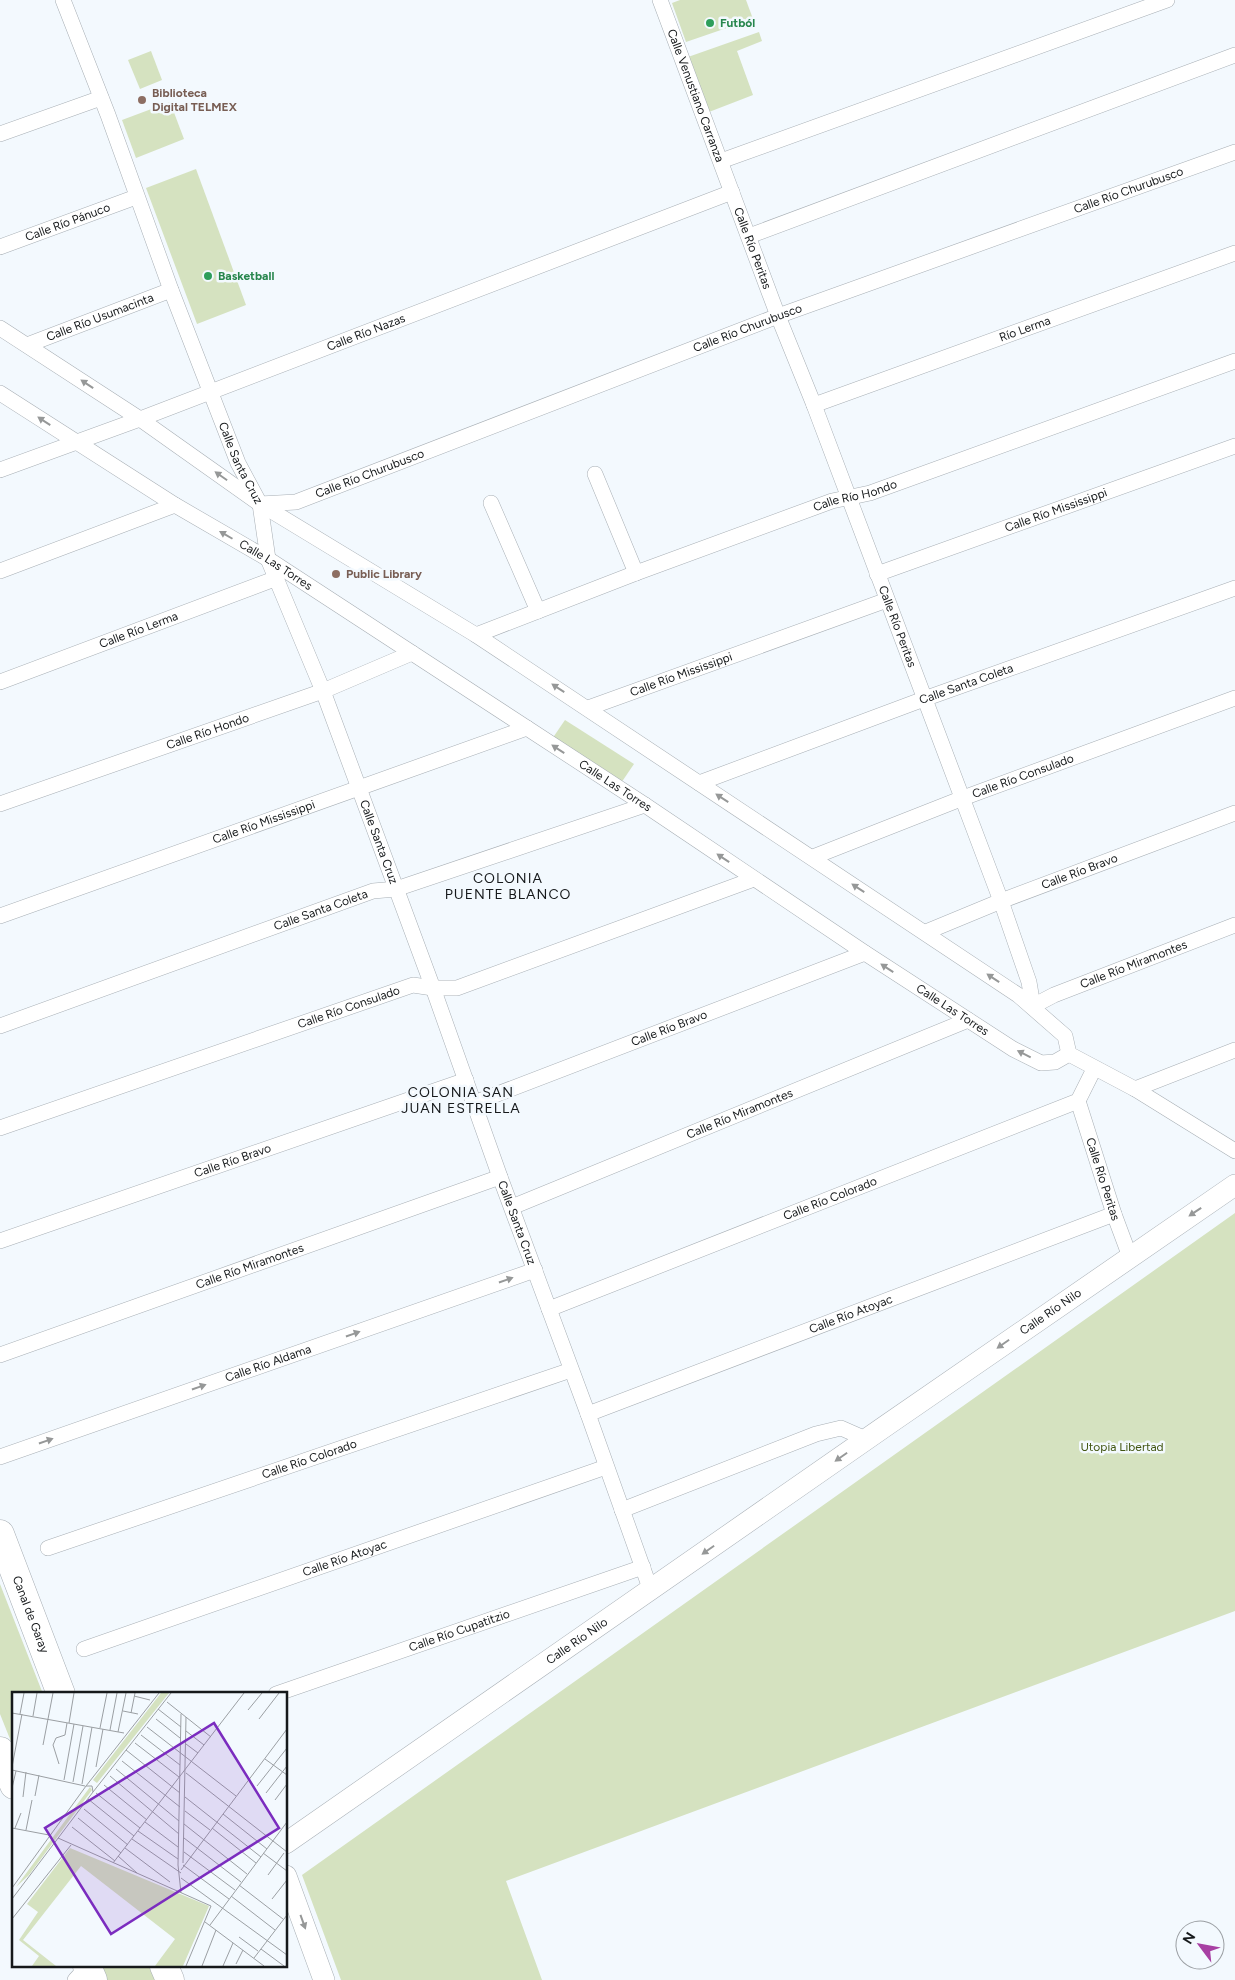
<svg xmlns="http://www.w3.org/2000/svg" width="1235" height="1980" font-family="Figtree,sans-serif">
  <rect width="100%" height="100%" fill="#f3f9fe"/>
  <!-- green -->
  <g fill="#d5e2c0">
    <polygon points="680,0 746,0 753,19 686,42 672,3"/>
    <polygon points="759,32 762,41 737,51 753,95 709,112 688,57"/>
    <polygon points="151,51 162,80 140,89 128,60"/>
    <polygon points="170,102 184,139 136,158 122,120"/>
    <polygon points="196,169 246,305 197,324 146,188"/>
    <polygon points="565,720 634,764 621,783 552,739"/>
    <polygon points="1235,1213 1235,1611 506,1881 542,1980 341,1980 302,1875"/>
    <polygon points="0,1584 43,1694 14,1694 14,1749 0,1714"/>
    <polygon points="100,1966 150,1966 156,1980 105,1980"/>
  </g>
  <g fill="none" stroke-linecap="round" stroke-linejoin="round">
    <defs>
      <g id="street">
        <path id="s1" d="M63 0 108 115 171 290 238 463 260 504 268 559 323 691 433 988 500 1177 588 1414 651 1591"/>
        <path id="s2" d="M660 0 778 316 814 405 1001 901 1029 982 1033 1006"/>
        <polyline points="0,134 101,98"/>
        <polyline points="721,161 1167,0"/>
        <polyline points="749,236 1235,55"/>
        <path id="s3" d="M0 247 136 197"/>
        <polyline points="0,328 140,419 260,504 476,635 1018,995 1065,1036 1069,1054"/>
        <path id="s4" d="M27 345 171 290"/>
        <path id="s5" d="M0 393 175 505 268 559 645 805 865 953 1013 1049 1041 1063 1055 1062 1069 1054"/>
        <path id="s6" d="M814 405 1235 253"/>
        <path id="s7" d="M0 470 140 419 732 192"/>
        <polyline points="595,474 636,573"/>
        <polyline points="491,503 538,611"/>
        <path id="s8" d="M260 504 296 502 778 316 1235 152"/>
        <polyline points="0,571 175,505"/>
        <path id="s9" d="M877 574 1235 446"/>
        <path id="s10" d="M476 635 636 573 832 501 870 493 1235 361"/>
        <path id="s11" d="M0 682 277 578"/>
        <path id="s12" d="M588 708 887 600"/>
        <path id="s13" d="M699 783 924 699 1235 588"/>
        <path id="s14" d="M0 804 323 691 412 653"/>
        <path id="s15" d="M813 857 963 798 1235 698"/>
        <path id="s16" d="M0 916 527 728"/>
        <path id="s17" d="M926 932 1001 901 1235 813"/>
        <path id="s18" d="M1033 1006 1054 995 1235 925"/>
        <path id="s19" d="M0 1026 373 891 396 889 645 805"/>
        <polyline points="1069,1054 1135,1089 1235,1151"/>
        <polyline points="1135,1089 1235,1050"/>
        <path id="s20" d="M1078 1101 1114 1214 1130 1257"/>
        <path id="s21" d="M474 1103 865 953"/>
        <path id="s22" d="M0 1128 413 985 433 988H457L754 879"/>
        <path id="s23" d="M512 1207 968 1020"/>
        <path id="s24" d="M0 1241 466 1080"/>
        <path id="s25" d="M549 1309 1078 1101 1094 1069"/>
        <path id="s26" d="M0 1355 500 1177"/>
        <path id="s27" d="M588 1414 1114 1214"/>
        <path id="s28" d="M0 1457 535 1270"/>
        <polyline points="622,1510 816,1434 841,1428 866,1439"/>
        <path id="s29" d="M48 1548 571 1370"/>
        <path id="s30" d="M84 1649 606 1467"/>
        <path id="s31" d="M276 1694 643 1567"/>
        <polyline points="75,1980 87,1967"/>
      </g>
      <g id="secondary">
        <path id="s32" d="M286 1843C603 1624 917 1402 1235 1185"/>
        <polyline points="286,1876 324,1980"/>
      </g>
      <g id="highway">
        <path id="s33" d="M0 1534 61 1694"/>
        <polyline points="0,1751 14,1785"/>
        <polyline points="87,1966 93,1980"/>
        <polyline points="164,1966 170,1980"/>
      </g>
    </defs>
    <!-- street casing -->
    <use href="#street" stroke="#a8afb5" stroke-width="16"/>
    <!-- secondary casing -->
    <use href="#secondary" stroke="#a8afb5" stroke-width="22"/>
    <!-- highway casing -->
    <use href="#highway" stroke="#a8afb5" stroke-width="29"/>
    <!-- street -->
    <use href="#street" stroke="#fff" stroke-width="15"/>
    <!-- secondary -->
    <use href="#secondary" stroke="#fff" stroke-width="21"/>
    <!-- highway -->
    <use href="#highway" stroke="#fff" stroke-width="28"/>
  </g>
  <!-- one-way arrows -->
  <defs><path id="oneway-solid" d="M-6-.8H1V-3.2L6.5 0L1 3.2V.8H-6Z" transform="scale(1.25)"/></defs>
  <g fill="#969898">
    <use href="#oneway-solid" transform="translate(87 384) rotate(-146)"/>
    <use href="#oneway-solid" transform="translate(44 421) rotate(-147)"/>
    <use href="#oneway-solid" transform="translate(221 476) rotate(-145)"/>
    <use href="#oneway-solid" transform="translate(226 535) rotate(-150)"/>
    <use href="#oneway-solid" transform="translate(558 688) rotate(-147)"/>
    <use href="#oneway-solid" transform="translate(558 749) rotate(-147)"/>
    <use href="#oneway-solid" transform="translate(722 798) rotate(-147)"/>
    <use href="#oneway-solid" transform="translate(723 858) rotate(-146)"/>
    <use href="#oneway-solid" transform="translate(858 888) rotate(-147)"/>
    <use href="#oneway-solid" transform="translate(887 968) rotate(-147)"/>
    <use href="#oneway-solid" transform="translate(993 978) rotate(-146)"/>
    <use href="#oneway-solid" transform="translate(1024 1054) rotate(-153)"/>
    <use href="#oneway-solid" transform="translate(1195 1212) rotate(146)"/>
    <use href="#oneway-solid" transform="translate(506 1280) rotate(-19)"/>
    <use href="#oneway-solid" transform="translate(353 1334) rotate(-19)"/>
    <use href="#oneway-solid" transform="translate(1003 1344) rotate(145)"/>
    <use href="#oneway-solid" transform="translate(199 1387) rotate(-19)"/>
    <use href="#oneway-solid" transform="translate(46 1441) rotate(-19)"/>
    <use href="#oneway-solid" transform="translate(841 1457) rotate(145)"/>
    <use href="#oneway-solid" transform="translate(708 1550) rotate(145)"/>
    <use href="#oneway-solid" transform="translate(303 1922) rotate(70)"/>
  </g>
  <!-- markers -->
  <g fill="#2e9e5b" stroke="#f3f9fe" stroke-width="2">
    <circle cx="710" cy="23" r="5"/>
    <circle cx="208" cy="276" r="5"/>
  </g>
  <g fill="#8d6e63" stroke="#f3f9fe" stroke-width="2">
    <circle cx="142" cy="100" r="5"/>
    <circle cx="336" cy="574" r="5"/>
  </g>
  <g text-anchor="middle" dominant-baseline="central" stroke-width="5" stroke-linejoin="round" paint-order="stroke">
    <!-- leisure labels -->
    <g font-size="12" font-weight="bold" fill="#27864d" stroke="#f3f9fe" text-anchor="start">
      <text x="720" y="23">Futból</text>
      <text x="218" y="276">Basketball</text>
    </g>
    <!-- education labels -->
    <g font-size="12" font-weight="bold" fill="#785e54" stroke="#f3f9fe" text-anchor="start">
      <text x="152" y="93">Biblioteca<tspan x="152" dy="14">Digital TELMEX</tspan></text>
      <text x="346" y="574">Public Library</text>
    </g>
    <!-- street labels -->
    <g font-size="12" fill="#16191b" stroke="#f3f9fe">
      <text stroke="none"><textPath href="#s2" startOffset="102">Calle Venustiano Carranza</textPath></text>
      <text stroke="none"><textPath href="#s8" startOffset="925">Calle Río Churubusco</textPath></text>
      <text stroke="none"><textPath href="#s3" startOffset="72">Calle Río Pánuco</textPath></text>
      <text stroke="none"><textPath href="#s2" startOffset="265">Calle Río Peritas</textPath></text>
      <text stroke="none"><textPath href="#s4" startOffset="78">Calle Río Usumacinta</textPath></text>
      <text stroke="none"><textPath href="#s8" startOffset="520">Calle Río Churubusco</textPath></text>
      <text stroke="none"><textPath href="#s6" startOffset="224">Río Lerma</textPath></text>
      <text stroke="none"><textPath href="#s7" startOffset="391">Calle Río Nazas</textPath></text>
      <text stroke="none"><textPath href="#s1" startOffset="496">Calle Santa Cruz</textPath></text>
      <text stroke="none"><textPath href="#s8" startOffset="115">Calle Río Churubusco</textPath></text>
      <text stroke="none"><textPath href="#s10" startOffset="404">Calle Río Hondo</textPath></text>
      <text stroke="none"><textPath href="#s9" startOffset="190">Calle Río Mississippi</textPath></text>
      <text stroke="none"><textPath href="#s5" startOffset="325">Calle Las Torres</textPath></text>
      <text stroke="none"><textPath href="#s2" startOffset="670">Calle Río Peritas</textPath></text>
      <text stroke="none"><textPath href="#s11" startOffset="148">Calle Río Lerma</textPath></text>
      <text stroke="none"><textPath href="#s12" startOffset="99">Calle Río Mississippi</textPath></text>
      <text stroke="none"><textPath href="#s13" startOffset="285">Calle Santa Coleta</textPath></text>
      <text stroke="none"><textPath href="#s14" startOffset="220">Calle Río Hondo</textPath></text>
      <text stroke="none"><textPath href="#s15" startOffset="225">Calle Río Consulado</textPath></text>
      <text stroke="none"><textPath href="#s5" startOffset="730">Calle Las Torres</textPath></text>
      <text stroke="none"><textPath href="#s16" startOffset="280">Calle Río Mississippi</textPath></text>
      <text stroke="none"><textPath href="#s1" startOffset="901">Calle Santa Cruz</textPath></text>
      <text stroke="none"><textPath href="#s17" startOffset="165">Calle Río Bravo</textPath></text>
      <text stroke="none"><textPath href="#s19" startOffset="341">Calle Santa Coleta</textPath></text>
      <text stroke="none"><textPath href="#s18" startOffset="109">Calle Río Miramontes</textPath></text>
      <text stroke="none"><textPath href="#s22" startOffset="369">Calle Río Consulado</textPath></text>
      <text stroke="none"><textPath href="#s5" startOffset="1135">Calle Las Torres</textPath></text>
      <text stroke="none"><textPath href="#s21" startOffset="209">Calle Río Bravo</textPath></text>
      <text stroke="none"><textPath href="#s23" startOffset="246">Calle Río Miramontes</textPath></text>
      <text stroke="none"><textPath href="#s24" startOffset="246">Calle Río Bravo</textPath></text>
      <text stroke="none"><textPath href="#s20" startOffset="82">Calle Río Peritas</textPath></text>
      <text stroke="none"><textPath href="#s25" startOffset="302">Calle Río Colorado</textPath></text>
      <text stroke="none"><textPath href="#s1" startOffset="1306">Calle Santa Cruz</textPath></text>
      <text stroke="none"><textPath href="#s26" startOffset="265">Calle Río Miramontes</textPath></text>
      <text stroke="none"><textPath href="#s32" startOffset="931">Calle Río Nilo</textPath></text>
      <text stroke="none"><textPath href="#s27" startOffset="281">Calle Río Atoyac</textPath></text>
      <text stroke="none"><textPath href="#s28" startOffset="284">Calle Río Aldama</textPath></text>
      <text stroke="none"><textPath href="#s29" startOffset="276">Calle Río Colorado</textPath></text>
      <text stroke="none"><textPath href="#s30" startOffset="276">Calle Río Atoyac</textPath></text>
      <text stroke="none"><textPath href="#s33" startOffset="86">Canal de Garay</textPath></text>
      <text stroke="none"><textPath href="#s31" startOffset="194">Calle Río Cupatitzio</textPath></text>
      <text stroke="none"><textPath href="#s32" startOffset="354">Calle Río Nilo</textPath></text>
    </g>
    <!-- park labels -->
    <g font-size="12" fill="#425612" stroke="#f3f9fe">
      <text x="1122" y="1447">Utopia Libertad</text>
    </g>
    <!-- neighbourhood labels -->
    <g font-size="14" letter-spacing="1" fill="#16191b" stroke="#f3f9fe">
      <text x="508" y="878">COLONIA<tspan x="508" dy="16">PUENTE BLANCO</tspan></text>
      <text x="461" y="1092">COLONIA SAN<tspan x="461" dy="16">JUAN ESTRELLA</tspan></text>
    </g>
  </g>
  <!-- overview -->
  <g transform="translate(12 1692)">
    <rect width="275" height="275" fill="#f3f9fe"/>
    <path d="M149 1H157L85 91 81 88ZM78 95 80 98 17 183 4 195ZM58 156 197 214 171 274H143L163 247 69 174 11 248 44 274H20L27 264 7 248 26 220 15 212Z" fill="#d5e2c0"/>
    <path fill="none" stroke="#9b9fa3" stroke-width="1" d="M122 4 138 8M155 10 199 45M146 17 169 35M236 18 250 1M111 19 126 22M0 21 112 41M119 21 123 1M8 22 12 1M169 22 166 173 169 201M21 24 25 1M144 27 168 46M247 27 267 1M57 31 62 1M135 35 224 104M88 36 95 1M98 38 105 1M174 39 192 53M106 40 114 1M129 43 168 73M123 51 167 85M174 52 186 61M31 53 41 1M114 58 168 101M253 67 275 83M110 69 168 115M47 72 41 53 44 46 53 43 55 31M0 75 10 22M84 75 91 37M104 77 167 129M0 78 73 94M174 81 275 160M98 84 167 142M52 88 62 32M61 90 71 34M70 92 80 35M92 93 135 128M74 94 147 1M245 94 275 56M0 96 4 79M81 100 159 1M84 101 128 136M254 101 275 74M23 104 27 83M11 105 14 80M173 105 249 165M76 107 122 144M263 108 275 92M72 117 116 153M173 119 198 138M211 122 255 157M66 126 109 161M133 130 166 155M172 132 235 182M60 135 103 169M0 136 37 143M3 136 9 121M200 136 244 171M14 138 20 108M126 139 166 167M46 146 199 214 174 274M172 146 229 190M120 147 169 181M113 156 158 190M172 160 223 198M251 161 275 179M106 164 125 181M101 171 232 1M171 171 174 25M171 173 217 207M169 178 275 37M256 183 272 161M169 186 275 263M227 193 271 227M0 196 74 94H80L81 100 0 207M219 204 263 238M260 207 275 188M0 227 59 153M193 230 252 274M198 233 275 130M227 245 246 259M249 257 272 274M242 266 275 223M224 272 231 258M190 274 204 238M211 274 221 251"/>
    <path fill="#7b2cbf" fill-opacity="0.15" stroke="#7b2cbf" stroke-width="2.5" d="M202 31 267 136 99 242 33 136Z"/>
    <rect width="275" height="275" fill="none" stroke="#16191b" stroke-width="2.5"/>
  </g>
  <!-- north arrow -->
  <g transform="translate(1200 1945) rotate(302)"><circle r="24" fill="#f3f9fe" stroke="#9b9fa3"/>
  <path d="M0-4L9 19L0 12L-9 19Z" fill="#a840a3"/>
  <text y="-8" font-size="14" font-weight="bold" text-anchor="middle" fill="#16191b">N</text>
  </g>
</svg>
